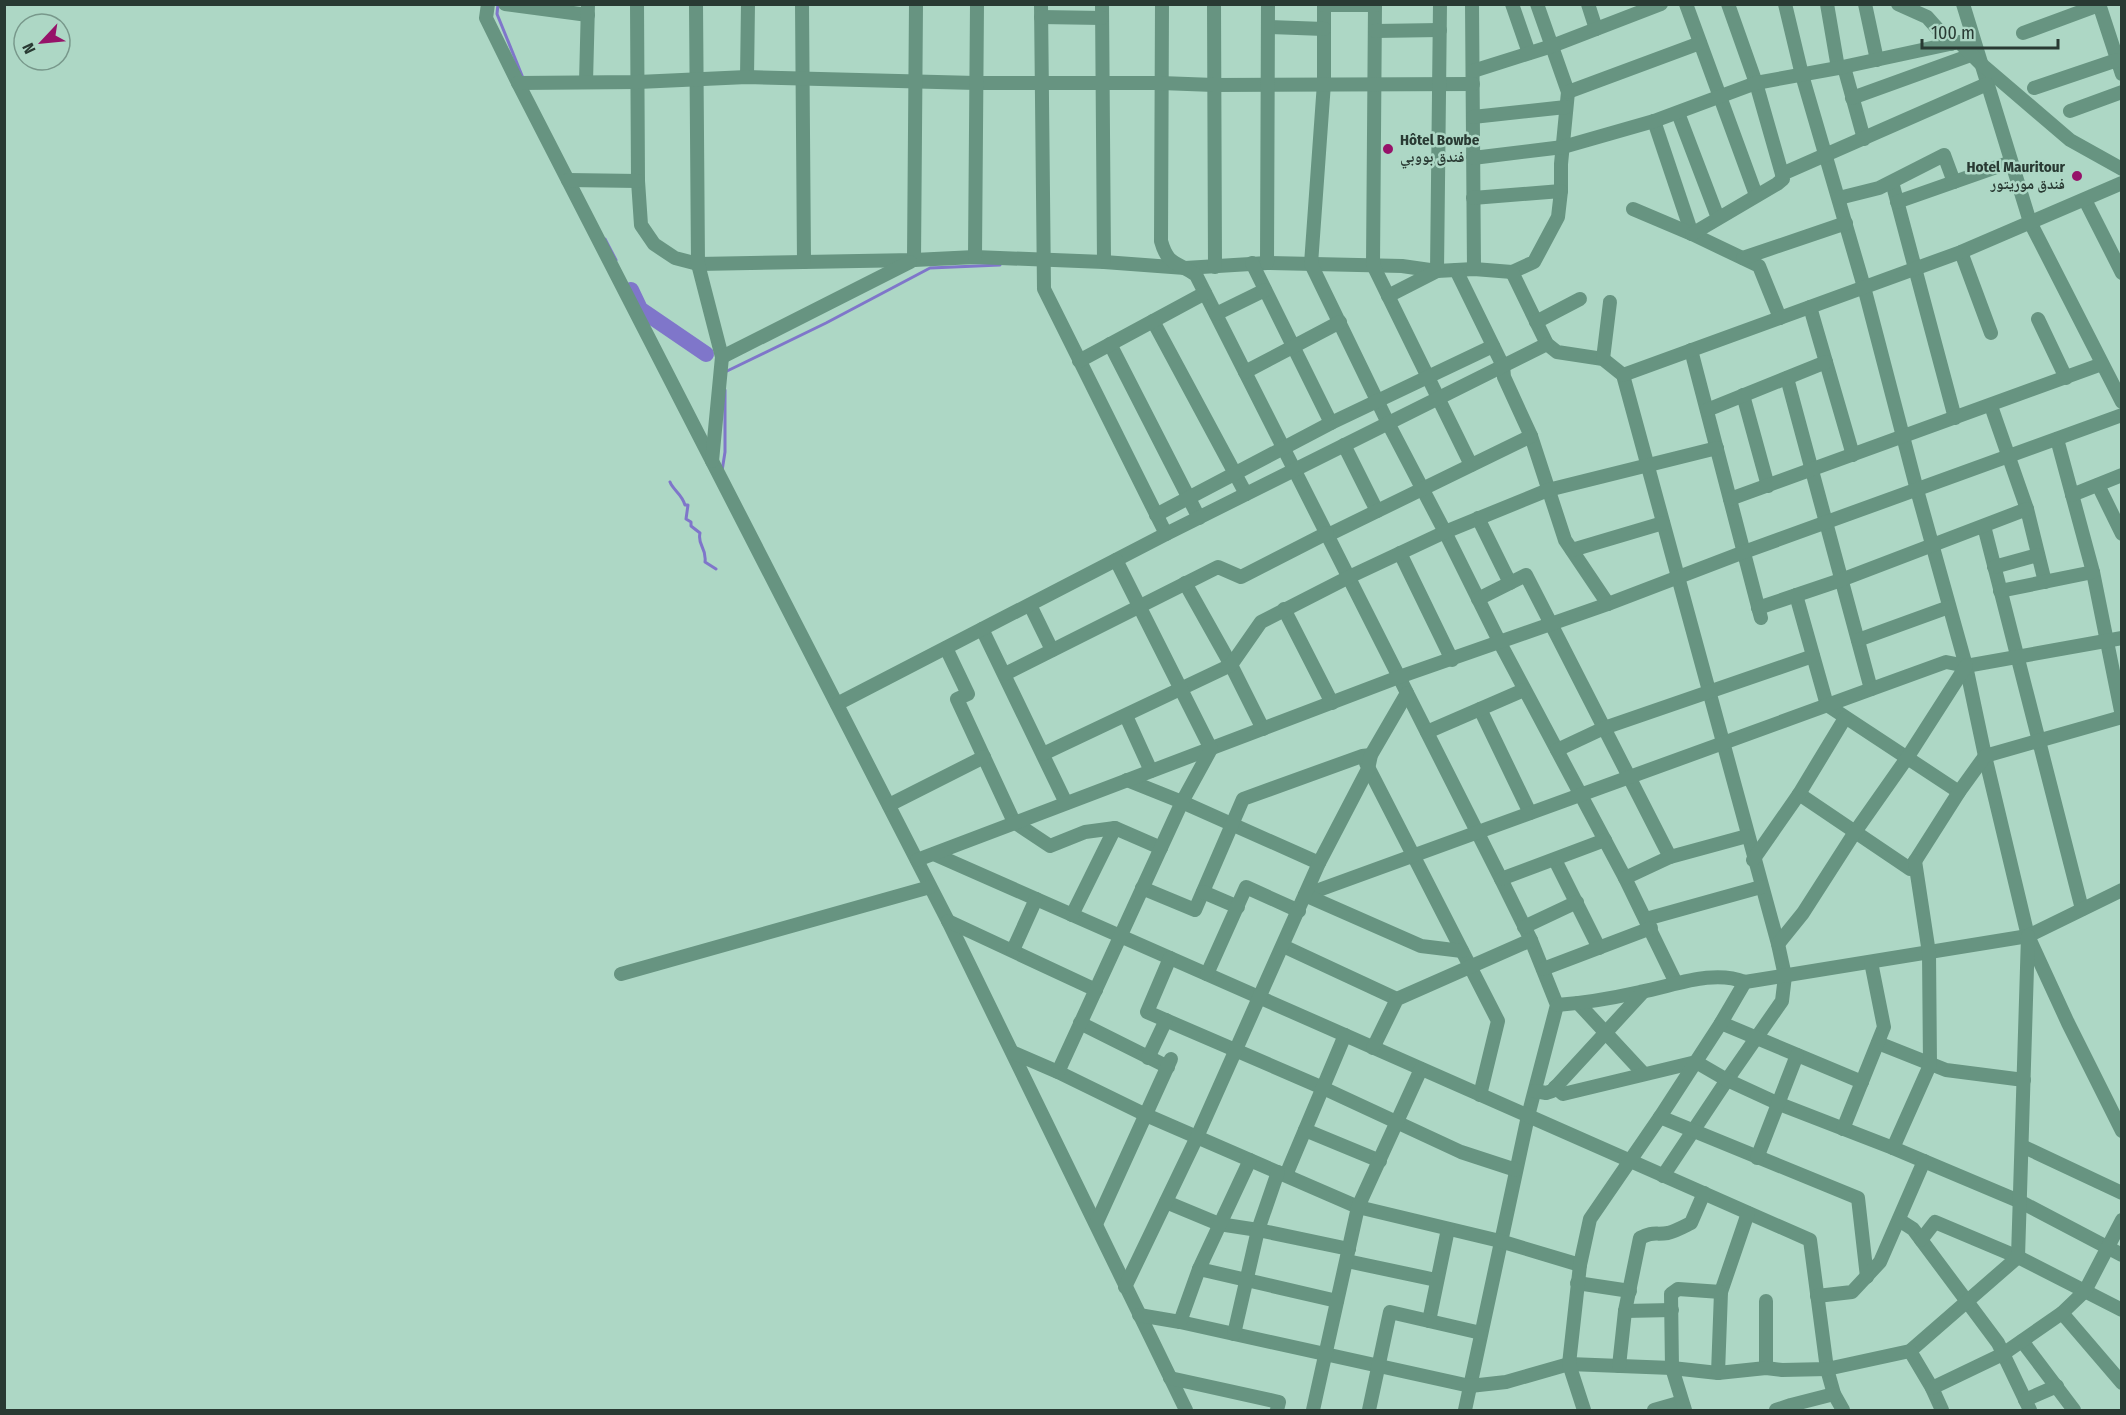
<svg xmlns="http://www.w3.org/2000/svg" width="2126" height="1415" font-family="'Fira Sans Condensed','Noto Naskh Arabic',sans-serif">
  <rect width="100%" height="100%" fill="#add7c5"/>
  <g fill="none" stroke-linecap="round" stroke-linejoin="round">
    <!-- stream -->
    <g stroke="#7f76ca" stroke-width="3">
      <polyline points="498,4 497,14 523,78"/>
      <polyline points="605,239 616,260"/>
      <polyline points="725,372 826,323 930,268 1000,265"/>
      <polyline points="722,471 725,452 725,390"/>
      <path d="M670 482C673 490 682 494 685 505H688L686 519 691 522V526L700 533C697 546 707 547 705 562L716 569"/>
    </g>
    <!-- river -->
    <polyline stroke="#7f76ca" stroke-width="16" points="631,290 640,309 706,354"/>
    <!-- minor -->
    <g stroke="#679481" stroke-width="14">
      <polyline points="488,4 486,18 518,83 948,921 1186,1410"/>
      <polyline points="505,4 588,15"/>
      <polyline points="637,4 638,181 641,225 654,244 675,258 698,264 914,260 975,257 1104,262 1185,268 1267,263 1402,266 1437,271 1474,269 1512,272 1534,262 1558,217 1561,191 1561,164 1568,92 1537,4"/>
      <polyline points="696,4 698,264 722,357 712,461"/>
      <polyline points="802,4 804,262"/>
      <polyline points="1041,4 1044,289 1166,534"/>
      <polyline points="1102,4 1104,262"/>
      <path d="M1162 4 1161 241C1168 266 1176 261 1196 275L1501 879 1531 940 1557 1005 1528 1116 1465 1410"/>
      <polyline points="1214,4 1215,267"/>
      <polyline points="1324,4 1324,83 1311,264 1388,423 1445,532 1500,643 1625,878 1676,983"/>
      <polyline points="1375,4 1373,265 1471,465"/>
      <polyline points="1472,4 1474,269"/>
      <polyline points="1512,4 1529,53"/>
      <polyline points="1588,4 1596,29"/>
      <polyline points="1686,4 1756,195"/>
      <polyline points="1728,4 1756,83 1782,174"/>
      <polyline points="1785,4 1802,75 1864,287 1917,490 1966,666 1985,756 2028,936 2068,1023 2122,1131"/>
      <polyline points="1827,4 1838,68"/>
      <polyline points="1865,4 1877,60"/>
      <polyline points="1898,4 1927,17 1951,44"/>
      <polyline points="1963,4 2030,222 2122,402"/>
      <polyline points="2099,4 2122,74"/>
      <polyline points="1324,5 1375,5"/>
      <polyline points="1041,17 1102,18"/>
      <polyline points="1268,27 1324,29"/>
      <polyline points="1375,31 1440,30"/>
      <polyline points="2023,33 2099,5"/>
      <polyline points="1844,67 1864,139"/>
      <polyline points="1473,71 1552,46 1661,4"/>
      <polyline points="747,77 748,4"/>
      <polyline points="586,82 588,4"/>
      <polyline points="518,83 638,82 747,77 976,83 1161,83 1214,85 1473,84"/>
      <polyline points="2034,88 2117,60"/>
      <polyline points="1568,92 1700,43"/>
      <polyline points="1852,98 1971,55"/>
      <polyline points="2070,111 2122,92"/>
      <polyline points="1678,113 1718,218"/>
      <polyline points="1473,117 1566,107"/>
      <polyline points="1654,121 1692,234"/>
      <polyline points="1473,158 1563,147 1654,121 1756,83 1838,68 1959,42 1980,63 2070,140 2122,169"/>
      <polyline points="568,180 638,181"/>
      <polyline points="1892,182 1955,418"/>
      <polyline points="1473,198 1561,191"/>
      <polyline points="1839,198 1879,188 1944,155 1954,182"/>
      <polyline points="2085,200 2122,273"/>
      <polyline points="1897,202 2011,162"/>
      <polyline points="1633,209 1692,234 1759,266 1780,318"/>
      <polyline points="1692,234 1777,184 1783,179 1782,174 1987,84"/>
      <polyline points="1961,252 1991,333"/>
      <polyline points="975,257 977,4"/>
      <polyline points="1743,258 1846,223"/>
      <polyline points="914,260 916,4"/>
      <polyline points="1252,263 1331,423"/>
      <polyline points="1267,263 1268,4"/>
      <polyline points="1456,270 1503,366 1504,377 1531,436 1565,540 1608,604"/>
      <polyline points="1512,272 1547,344 1557,352 1603,359 1623,375 1778,944 1785,976 1782,1001 1727,1080 1663,1176"/>
      <polyline points="1388,296 1437,271 1440,4"/>
      <polyline points="1810,307 1853,455"/>
      <polyline points="1216,314 1265,290"/>
      <polyline points="2038,319 2066,378"/>
      <polyline points="1153,321 1246,494"/>
      <polyline points="1536,322 1580,299"/>
      <polyline points="1110,344 1199,518"/>
      <polyline points="1691,350 1761,618"/>
      <polyline points="722,357 910,262"/>
      <polyline points="1603,359 1610,302"/>
      <polyline points="1079,361 1205,293"/>
      <polyline points="1245,372 1340,322"/>
      <polyline points="1623,375 1961,252 2122,183"/>
      <polyline points="1787,378 1871,689"/>
      <polyline points="1743,395 1768,486"/>
      <polyline points="1991,406 2027,509 2045,582"/>
      <polyline points="1707,410 1826,362"/>
      <polyline points="2057,439 2093,572 2122,716"/>
      <polyline points="1344,445 1377,511"/>
      <polyline points="2098,485 2122,534"/>
      <polyline points="2072,495 2122,475"/>
      <polyline points="1730,499 2102,364"/>
      <polyline points="1156,515 1331,423 1493,346"/>
      <polyline points="1478,518 1510,583"/>
      <polyline points="1984,526 2082,909"/>
      <polyline points="1328,535 1531,436"/>
      <polyline points="1572,550 1663,523"/>
      <polyline points="1400,553 1452,660"/>
      <polyline points="1994,567 2038,555"/>
      <polyline points="1185,583 1231,665 1263,729"/>
      <polyline points="2000,591 2093,572"/>
      <polyline points="1796,595 1827,705 1959,792"/>
      <polyline points="1478,599 1526,575 1670,857"/>
      <polyline points="1030,605 1052,650"/>
      <polyline points="1758,608 1841,580 2027,509"/>
      <polyline points="1284,609 1332,703"/>
      <polyline points="982,629 1066,803"/>
      <polyline points="1858,640 1949,607"/>
      <polyline points="946,648 968,694 957,699 1014,822 1050,846 1085,832 1115,828 1161,848"/>
      <polyline points="1005,674 1218,567 1241,577 1327,533"/>
      <polyline points="837,704 1166,534 1547,344"/>
      <polyline points="1480,709 1530,813"/>
      <polyline points="1126,716 1151,771"/>
      <polyline points="1427,732 1524,690"/>
      <polyline points="1557,750 1604,728 1813,656"/>
      <polyline points="1043,754 1231,665 1261,622 1349,577 1445,532 1548,490 1717,448"/>
      <polyline points="1366,763 1498,1021 1480,1095"/>
      <polyline points="1127,780 1182,802 1319,863"/>
      <polyline points="1799,794 1910,869 1959,792 1985,756 2122,717"/>
      <polyline points="889,805 984,757"/>
      <polyline points="934,854 1810,1240 1827,1369 1834,1394 1843,1410"/>
      <polyline points="917,860 1399,677 1608,604 1744,552 2122,415"/>
      <polyline points="1555,860 1599,948"/>
      <polyline points="1753,860 1799,794 1845,718"/>
      <polyline points="1625,878 1670,857 1747,836"/>
      <polyline points="1501,879 1605,840"/>
      <polyline points="1142,888 1195,910 1243,799 1362,756 1371,755"/>
      <polyline points="1203,892 1238,907"/>
      <polyline points="1305,895 1946,662 1966,666 2122,638"/>
      <polyline points="1305,895 1421,946 1462,951"/>
      <polyline points="1072,915 1115,828"/>
      <polyline points="1646,919 1761,887"/>
      <polyline points="948,921 1096,990"/>
      <polyline points="1524,927 1577,902"/>
      <polyline points="1778,944 1803,913 1855,832 1907,758 1966,666"/>
      <polyline points="1283,946 1397,999"/>
      <polyline points="1013,950 1036,899"/>
      <polyline points="1170,958 1147,1012 1323,1088 1461,1152 1516,1170"/>
      <polyline points="1543,969 1651,928"/>
      <polyline points="621,974 930,887"/>
      <polyline points="1207,974 1246,887 1299,911"/>
      <polyline points="1578,1003 1643,1073"/>
      <path d="M1557 1005C1585 1003 1613 998 1640 992 1674 986 1712 969 1745 982L2028 936 2122 890"/>
      <polyline points="1080,1023 1168,1067"/>
      <polyline points="1721,1023 1862,1082"/>
      <polyline points="1878,1043 1946,1070 2024,1080"/>
      <polyline points="1373,1048 1397,999 1531,940"/>
      <polyline points="1014,1053 1058,1072 1146,1115 1358,1207 1500,1241 1580,1265"/>
      <polyline points="1148,1058 1166,1020"/>
      <polyline points="1058,1072 1182,802 1211,749 1116,560"/>
      <polyline points="1555,1087 1563,1094 1696,1062 1727,1080 1777,1103 1893,1148 2021,1202 2122,1255"/>
      <polyline points="1535,1091 1546,1093 1552,1091 1643,992"/>
      <polyline points="1660,1117 1858,1198 1867,1277"/>
      <polyline points="1843,1129 1884,1027 1871,962"/>
      <polyline points="1305,1130 1380,1161"/>
      <polyline points="2022,1146 2122,1193"/>
      <polyline points="1893,1148 1930,1065 1929,953 1915,861"/>
      <polyline points="1757,1158 1797,1055"/>
      <polyline points="1286,1175 1345,1035"/>
      <polyline points="1166,1202 1219,1224 1258,1230 1349,1249"/>
      <polyline points="1899,1220 1913,1229 1998,1343 2030,1410"/>
      <polyline points="1096,1224 1171,1059"/>
      <polyline points="1921,1240 1935,1222 2018,1257 2122,1310"/>
      <polyline points="1347,1261 1436,1280"/>
      <polyline points="1199,1269 1337,1301"/>
      <polyline points="1577,1283 1630,1291"/>
      <polyline points="1125,1287 1197,1137 1319,863 1368,769 1371,755 1407,693"/>
      <polyline points="1817,1296 1852,1292 1880,1262 1924,1161"/>
      <polyline points="1766,1301 1766,1368"/>
      <polyline points="1625,1311 1672,1310"/>
      <polyline points="2062,1313 2122,1383"/>
      <polyline points="1139,1315 1180,1322 1470,1386 1506,1382 1569,1364 1672,1368 1718,1373 1766,1368 1782,1370 1827,1369 1910,1351 2018,1257 2028,936"/>
      <polyline points="1429,1321 1448,1229"/>
      <polyline points="1180,1322 1199,1269 1250,1160"/>
      <polyline points="1234,1334 1258,1230 1278,1172"/>
      <polyline points="2022,1341 2074,1410"/>
      <polyline points="1910,1351 1932,1388 1942,1410"/>
      <path d="M1619 1366 1625 1311 1640 1238C1653 1231 1655 1235 1668 1233 1676 1231 1683 1227 1691 1223L1704 1193"/>
      <polyline points="1718,1373 1721,1292 1748,1213"/>
      <polyline points="1170,1378 1279,1402 1277,1410"/>
      <polyline points="1932,1388 2003,1354 2062,1313 2085,1291 2122,1220"/>
      <polyline points="2025,1400 2057,1386"/>
      <polyline points="1313,1410 1358,1207 1421,1069"/>
      <polyline points="1369,1410 1390,1312 1481,1333"/>
      <polyline points="1584,1410 1569,1364 1580,1265 1590,1219 1660,1117 1721,1023 1745,982"/>
      <polyline points="1654,1410 1682,1402"/>
      <polyline points="1685,1410 1672,1368 1671,1294 1678,1289 1721,1292"/>
      <polyline points="1776,1410 1791,1405 1834,1394"/>
    </g>
  </g>
  <!-- markers -->
  <g fill="#961269" stroke="#add7c5" stroke-width="2">
    <circle cx="1388" cy="149" r="6"/>
    <circle cx="2077" cy="176" r="6"/>
  </g>
  <g text-anchor="middle" dominant-baseline="central" stroke-width="5" stroke-linejoin="round" paint-order="stroke">
    <!-- poi labels -->
    <g font-size="15" font-weight="bold" fill="#293a33" stroke="#add7c5" text-anchor="start">
      <text x="1400" y="140">Hôtel Bowbe<tspan x="1400" dy="17">فندق بووبي</tspan></text>
      <text x="2065" y="167" text-anchor="end">Hotel Mauritour<tspan x="2065" dy="17">فندق موريتور</tspan></text>
    </g>
  </g>
  <!-- border -->
  <rect width="2126" height="1415" fill="none" stroke="#293a33" stroke-width="12"/>
  <!-- north arrow -->
  <g transform="translate(42 42) rotate(244)"><circle r="28" fill="#add7c5" stroke="#78988b" stroke-width="1.5"/>
  <path d="M0-4.5L10 22L0 15L-10 22Z" fill="#961269"/>
  <text y="-9" font-size="16" font-weight="bold" text-anchor="middle" fill="#293a33">N</text>
  </g>
  <!-- scale -->
  <path d="M1922 39v9h136v-9" fill="none" stroke="#293a33" stroke-width="3"/>
  <text x="1931" y="39" font-size="18" fill="#293a33" stroke="#add7c5" stroke-width="4.5" paint-order="stroke">100 m</text>
</svg>
